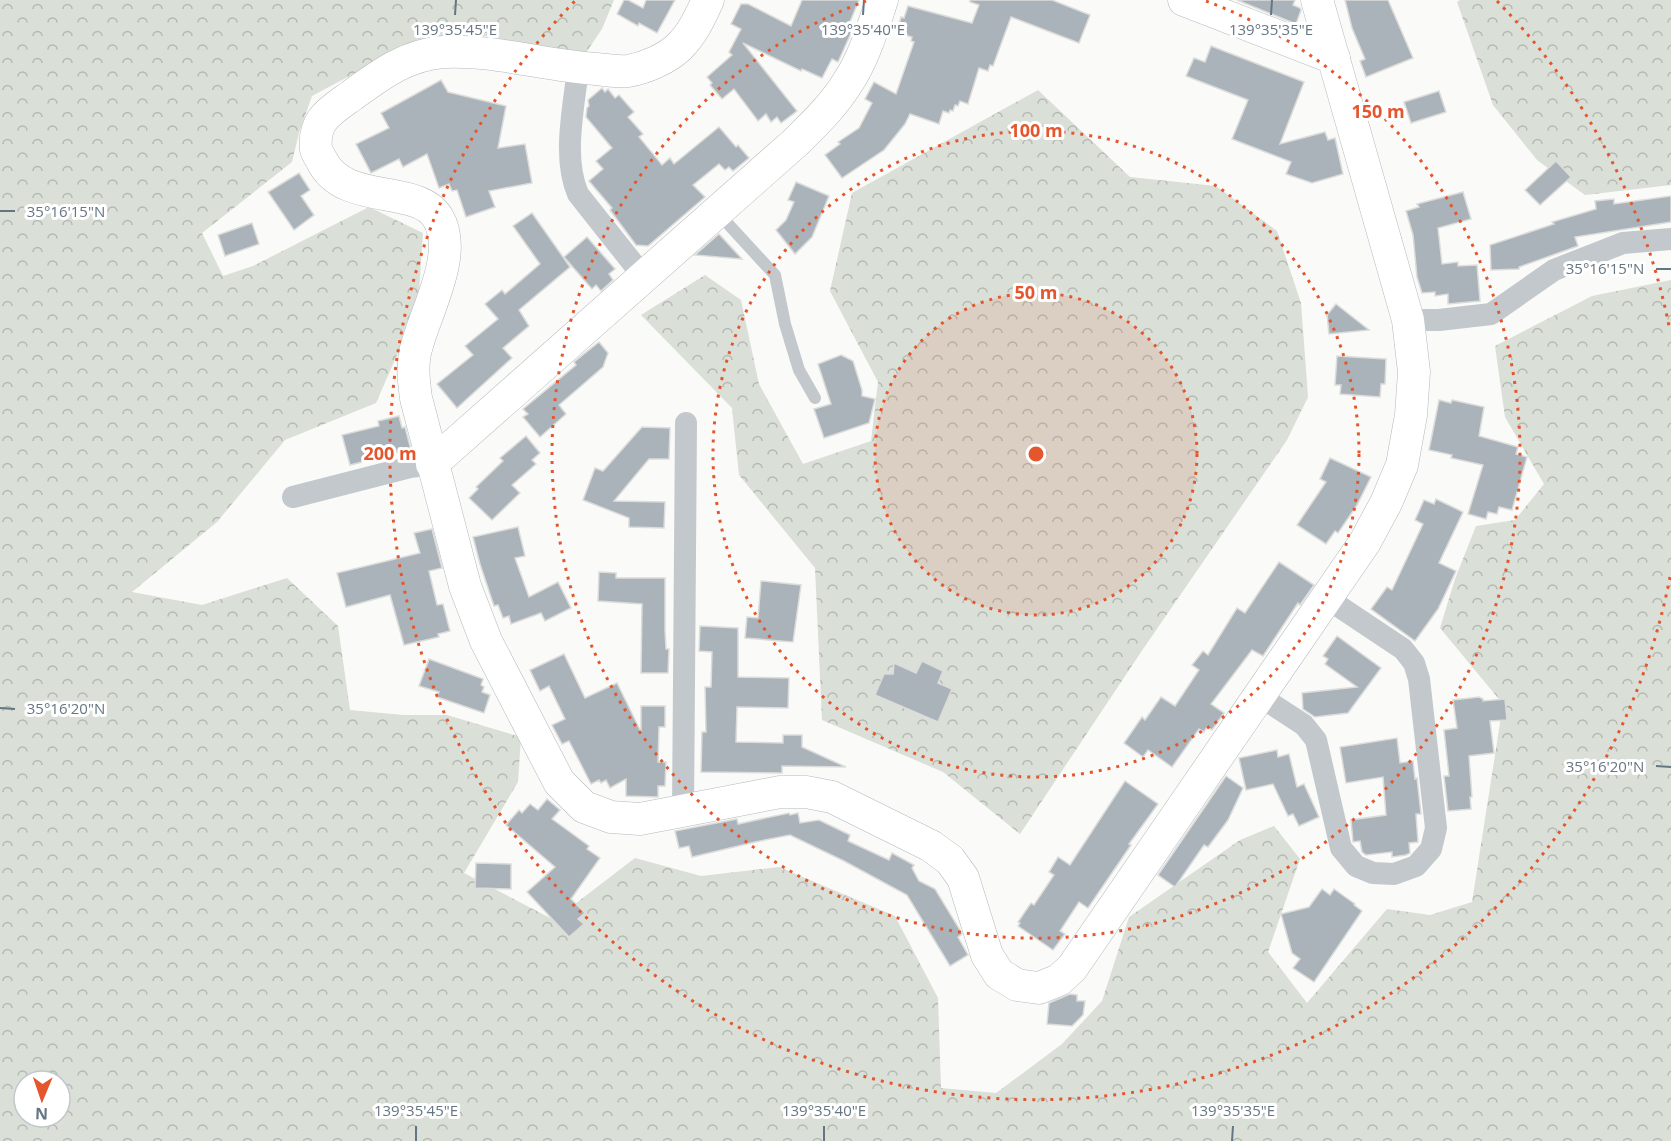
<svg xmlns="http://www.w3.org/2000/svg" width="1671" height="1141" font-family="'Open Sans',sans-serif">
  <defs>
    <pattern id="forest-crowns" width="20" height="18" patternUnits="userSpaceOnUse" patternTransform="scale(1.5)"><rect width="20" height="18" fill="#dadfd7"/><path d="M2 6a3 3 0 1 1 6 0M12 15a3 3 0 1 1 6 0" fill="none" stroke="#b4b9b4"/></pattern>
  </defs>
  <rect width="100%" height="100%" fill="#fafaf8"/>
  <!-- forest -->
  <g fill="url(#forest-crowns)" fill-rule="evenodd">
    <path d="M0 0H614L602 29 583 57 486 36 385 57 312 96 299 133 292 162 202 233 223 276 253 266 369 207 423 233 418 307 376 403 285 440 217 522 132 592 202 605 287 578 338 626 350 710 403 715H447L521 737 518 782 464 873 554 920 635 858 701 876 779 867 895 916 938 998 941 1088 996 1093 1062 1044 1102 1001 1129 917 1240 840 1274 826 1300 859 1268 952 1307 1003 1387 909 1430 915 1472 902 1503 704 1440 628 1455 579 1476 526 1515 520 1544 484 1505 417 1495 346 1592 296 1671 280V1141H0ZM24 1081H60V1117H24Z"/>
    <polygon points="1460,0 1671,0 1671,185 1585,195 1537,160 1493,105 1457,2"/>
    <polygon points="1038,90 1130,177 1216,186 1277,231 1301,303 1308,397 1287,440 1141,652 1020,834 943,772 822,720 815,568 739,475 732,408 641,315 705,275 741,300 759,384 803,464 871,441 878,382 830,291 852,193"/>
  </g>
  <!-- building -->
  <g fill="#aab3b9" stroke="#dcdcda" stroke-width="1.5">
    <polygon points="624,0 628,0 643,8 646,0 675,0 657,33 639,23 638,26 617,14"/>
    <polygon points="802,0 859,0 847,29 852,31 838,62 832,59 822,78 802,69 801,71 743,43 797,111 781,123 777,117 771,122 766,114 758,121 734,89 722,99 710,85 712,83 707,77 732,55 729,52 741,29 731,24 741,4 748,4 791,26"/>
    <polygon points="970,0 1052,0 1090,15 1079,43 1011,17 993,66 990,65 988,71 979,68 968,104 960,101 958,106 955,105 953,111 950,110 949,113 943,111 939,124 910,114 905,124 884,150 842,178 825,155 840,144 838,142 859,128 872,103 865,99 874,82 896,94 914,42 911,41 912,37 897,33 901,17 904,18 908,6 972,23 979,5 970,2"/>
    <polygon points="1237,0 1295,0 1293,5 1300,8 1301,10 1296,24"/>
    <polygon points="1345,0 1388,0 1413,58 1366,77 1360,61 1365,59 1352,28"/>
    <polygon points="1211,46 1304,82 1280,144 1325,132 1328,140 1335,138 1343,174 1312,183 1286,174 1291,162 1232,139 1248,100 1186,76 1194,58 1205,62"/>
    <polygon points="441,80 448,92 506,106 498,148 525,144 532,183 489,191 495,207 466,217 457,190 452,191 449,184 439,188 427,154 403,167 399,159 371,173 356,144 389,128 381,113"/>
    <polygon points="602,88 605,92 608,89 615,98 619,95 634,112 628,117 643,134 639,137 662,165 670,158 674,164 719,127 736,147 738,145 749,158 733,171 729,167 725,170 719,164 693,185 705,197 648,246 636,245 610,210 612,208 589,181 603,169 596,161 612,148 586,117 587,108 589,106 588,100"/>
    <polygon points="1439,91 1446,112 1411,123 1404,102"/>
    <polygon points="1556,161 1571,177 1540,205 1525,190"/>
    <polygon points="299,173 310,190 301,196 314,215 294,230 268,192"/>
    <polygon points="796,182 829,196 812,237 795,254 776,230 786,220 794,202 788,200"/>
    <polygon points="1463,192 1471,219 1438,228 1442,264 1458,262 1458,266 1477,265 1480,301 1448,304 1448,294 1435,296 1435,292 1422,293 1417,277 1413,235 1406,211 1419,207 1417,204"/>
    <polygon points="1671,196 1671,222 1575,237 1578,246 1519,267 1519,269 1491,270 1490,245 1554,224 1552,222 1596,209 1595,201 1614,199 1614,204"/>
    <polygon points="532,213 570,267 519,310 529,326 503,348 512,358 457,408 437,384 473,355 465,346 498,319 485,304 502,290 505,294 540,264 513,226"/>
    <polygon points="252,223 259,244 225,256 218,235"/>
    <polygon points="719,234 742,259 695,255"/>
    <polygon points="587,237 615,269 609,274 613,280 601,291 596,285 592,289 564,257"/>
    <polygon points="1336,304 1369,330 1329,334 1327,315"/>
    <polygon points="599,342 608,353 603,367 559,405 566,414 540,437 523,417 528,414 523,409 576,365 574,362"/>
    <polygon points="841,355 853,361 862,390 862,396 875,399 869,423 824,438 814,409 831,404 818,364"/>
    <polygon points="1337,356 1386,359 1385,384 1381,384 1380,397 1340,394 1341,385 1335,385"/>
    <polygon points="1439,400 1451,403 1452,400 1484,407 1479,436 1518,447 1516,454 1527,457 1512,510 1499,507 1497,514 1488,512 1486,519 1468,514 1483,465 1451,458 1452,455 1429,450"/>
    <polygon points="399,416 402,428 405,427 411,450 350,465 342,435 379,426 378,421"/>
    <polygon points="642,427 670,428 669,459 649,459 614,501 665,502 664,528 629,527 629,518 583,500 595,468 603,471"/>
    <polygon points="526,436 540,453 532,460 536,464 512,485 520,493 492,520 469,498 478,489 476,487 503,461 500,458"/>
    <polygon points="1330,458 1371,477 1357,505 1338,533 1335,531 1326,544 1297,525 1326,482 1320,479"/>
    <polygon points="1436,499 1463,512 1439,563 1456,571 1438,609 1415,641 1371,609 1387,587 1392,590 1423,524 1415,520 1424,500 1434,504"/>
    <polygon points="518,527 525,556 515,558 529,597 558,582 571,608 545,621 541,613 511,624 509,616 503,618 498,605 494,606 480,564 473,537"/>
    <polygon points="432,529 442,568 429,571 437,605 443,604 450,631 438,634 439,637 404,645 390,595 346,607 337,573 420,553 414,533"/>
    <polygon points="1279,562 1314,585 1300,605 1298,603 1263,656 1252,650 1211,704 1224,713 1212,730 1207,727 1204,732 1199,729 1172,767 1148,750 1143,757 1124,743 1142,717 1145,720 1161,697 1175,706 1199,670 1192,665 1203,651 1208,655 1237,608 1245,613"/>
    <polygon points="599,572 616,573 616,578 665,578 665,630 666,649 669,649 668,673 641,673 642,604 598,601"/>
    <polygon points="761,581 801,585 793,642 745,638 747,617 758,618"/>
    <polygon points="700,626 738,628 738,677 789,678 788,708 737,707 736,742 783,743 783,735 802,735 802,747 846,767 782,766 782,773 701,772 702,732 706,732 705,687 711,687 712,652 699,651"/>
    <polygon points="1337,636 1381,668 1348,713 1315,717 1303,709 1302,693 1357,687 1325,664 1328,659 1323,656"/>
    <polygon points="564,654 585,698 617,683 641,732 641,706 665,706 665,727 659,727 658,762 666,762 665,786 658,786 658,797 626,796 626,779 610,788 606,780 601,783 599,780 591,784 569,741 562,744 552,725 565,719 549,686 540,691 530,670"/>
    <polygon points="429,659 483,679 481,685 484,687 482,692 490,695 484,713 437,697 439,692 419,686"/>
    <polygon points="922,661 943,671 938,683 952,689 938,722 875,695 884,674 893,674 894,663 916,673"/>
    <polygon points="1479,697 1483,699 1483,701 1505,699 1507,720 1490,721 1494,753 1469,756 1472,797 1470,797 1471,809 1448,811 1444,776 1449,776 1444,730 1457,728 1453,700"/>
    <polygon points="1397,738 1400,763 1413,761 1415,779 1417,778 1421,814 1416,814 1418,842 1409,843 1410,853 1406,855 1392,857 1392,852 1366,855 1362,852 1360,841 1353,842 1351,820 1386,815 1383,777 1346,783 1340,747"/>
    <polygon points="1277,750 1278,757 1289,754 1297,787 1304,784 1319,817 1299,826 1293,814 1288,816 1273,784 1246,790 1239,758"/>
    <polygon points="1226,776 1243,788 1228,820 1208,847 1204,845 1175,887 1158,875"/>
    <polygon points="1125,781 1158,804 1129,844 1131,845 1088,908 1079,902 1060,931 1065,934 1053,950 1018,926 1020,923 1018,922 1031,903 1034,905 1054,875 1049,872 1058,857 1070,865"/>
    <polygon points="547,799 560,810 552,819 589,846 587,849 600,858 571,899 585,913 578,919 584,924 569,937 527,892 555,867 506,825 519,810 522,813 530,804 538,810"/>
    <polygon points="789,813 790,815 798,813 800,823 819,820 850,835 848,841 889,860 892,853 914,865 912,868 919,881 935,889 960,930 962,934 958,937 968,955 950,966 907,895 844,861 790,835 755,842 692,857 689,846 679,848 675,831 737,819 738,824"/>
    <polygon points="476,863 511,864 511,889 475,888"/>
    <polygon points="1322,889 1330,895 1334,889 1355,904 1354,905 1362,911 1314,982 1293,968 1300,959 1292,953 1281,914 1309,907"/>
    <polygon points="1070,994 1077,995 1077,1001 1085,1001 1083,1015 1072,1026 1047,1024 1049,1003"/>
  </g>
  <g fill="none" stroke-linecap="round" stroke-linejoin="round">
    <defs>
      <g id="secondary">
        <path d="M708 0C700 17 693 33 680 46 667 59 645 68 628 71 618 72 606 70 596 69 546 66 492 49 443 52 406 55 380 75 351 96 330 111 313 120 316 149 317 153 320 157 322 161 344 206 419 184 438 218 460 255 423 315 415 353 412 368 414 383 416 398L465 586 486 641 559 782 584 807 611 817 640 819 780 792H806L832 797 931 846 950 860 963 878 987 955 999 974 1017 985 1039 988 1059 980 1072 968 1365 542 1386 503 1402 465 1411 415 1414 372 1408 320 1317 0"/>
        <polyline points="1184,0 1334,58"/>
        <path d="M432 464 796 142C815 123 834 105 848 82 864 58 873 27 882 0"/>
      </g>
    </defs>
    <!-- secondary casing -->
    <use href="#secondary" stroke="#b3babf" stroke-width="33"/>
    <!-- lane -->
    <polyline stroke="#c3c8cc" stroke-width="12" points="718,213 775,275 785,324 799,370 815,398"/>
    <!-- street -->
    <g stroke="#c3c8cc" stroke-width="22">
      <path d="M578 68C574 107 562 157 578 194L643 276"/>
      <polyline points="1408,320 1439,320 1491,314 1554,270 1623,243 1671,239"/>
      <polyline points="293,497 410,467 432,464"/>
      <polyline points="1258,695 1304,725 1316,740 1341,848 1356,866 1373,873 1394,874 1416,866 1431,849 1436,828 1419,679 1414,663 1403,649 1328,599"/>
      <polyline points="683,812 686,423"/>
    </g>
    <!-- secondary -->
    <use href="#secondary" stroke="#fff" stroke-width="32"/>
  </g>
  <!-- ticks -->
  <path fill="none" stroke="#657683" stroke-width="2" d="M455 15 456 0M863 15 864 0M1271 15 1272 0M0 211H15M1656 269H1671M0 708 15 709M1656 766 1671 767M416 1141V1126M824 1141V1126M1232 1141 1233 1126"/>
  <!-- distance rings -->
  <circle cx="1036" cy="454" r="161" fill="#e4572e" fill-opacity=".12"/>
  <g fill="none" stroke="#e4572e" stroke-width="3" stroke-dasharray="3 6">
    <circle cx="1036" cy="454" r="161"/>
    <circle cx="1036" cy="454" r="323"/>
    <path d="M1206 1A484 484 0 1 1 866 1"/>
    <path d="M1670 577A646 646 0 1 1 575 1M1497 1A646 646 0 0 1 1670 331"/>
  </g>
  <g font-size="15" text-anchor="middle" fill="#657683" stroke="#fff" stroke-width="6" stroke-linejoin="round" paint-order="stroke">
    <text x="455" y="35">139°35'45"E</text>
    <text x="863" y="35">139°35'40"E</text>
    <text x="1271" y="35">139°35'35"E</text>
    <text x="66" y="217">35°16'15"N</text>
    <text x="1605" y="274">35°16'15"N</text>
    <text x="66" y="714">35°16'20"N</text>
    <text x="1605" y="772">35°16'20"N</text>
    <text x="416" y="1116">139°35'45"E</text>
    <text x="824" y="1116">139°35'40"E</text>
    <text x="1233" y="1116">139°35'35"E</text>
  </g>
  <circle cx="1036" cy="454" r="9" fill="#e4572e" stroke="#fff" stroke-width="3"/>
  <g font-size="18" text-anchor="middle" font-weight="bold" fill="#e4572e" stroke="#fff" stroke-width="6" stroke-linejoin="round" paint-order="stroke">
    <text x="1378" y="118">150 m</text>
    <text x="1036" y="137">100 m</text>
    <text x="1036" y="299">50 m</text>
    <text x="390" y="460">200 m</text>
  </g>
  <!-- north arrow -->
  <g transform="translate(42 1099) rotate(182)"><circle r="28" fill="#ffffff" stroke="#c1c8cd" stroke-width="1.5"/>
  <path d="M0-4.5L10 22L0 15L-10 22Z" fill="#e4572e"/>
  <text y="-9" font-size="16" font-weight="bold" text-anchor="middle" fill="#657683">N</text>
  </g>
</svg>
